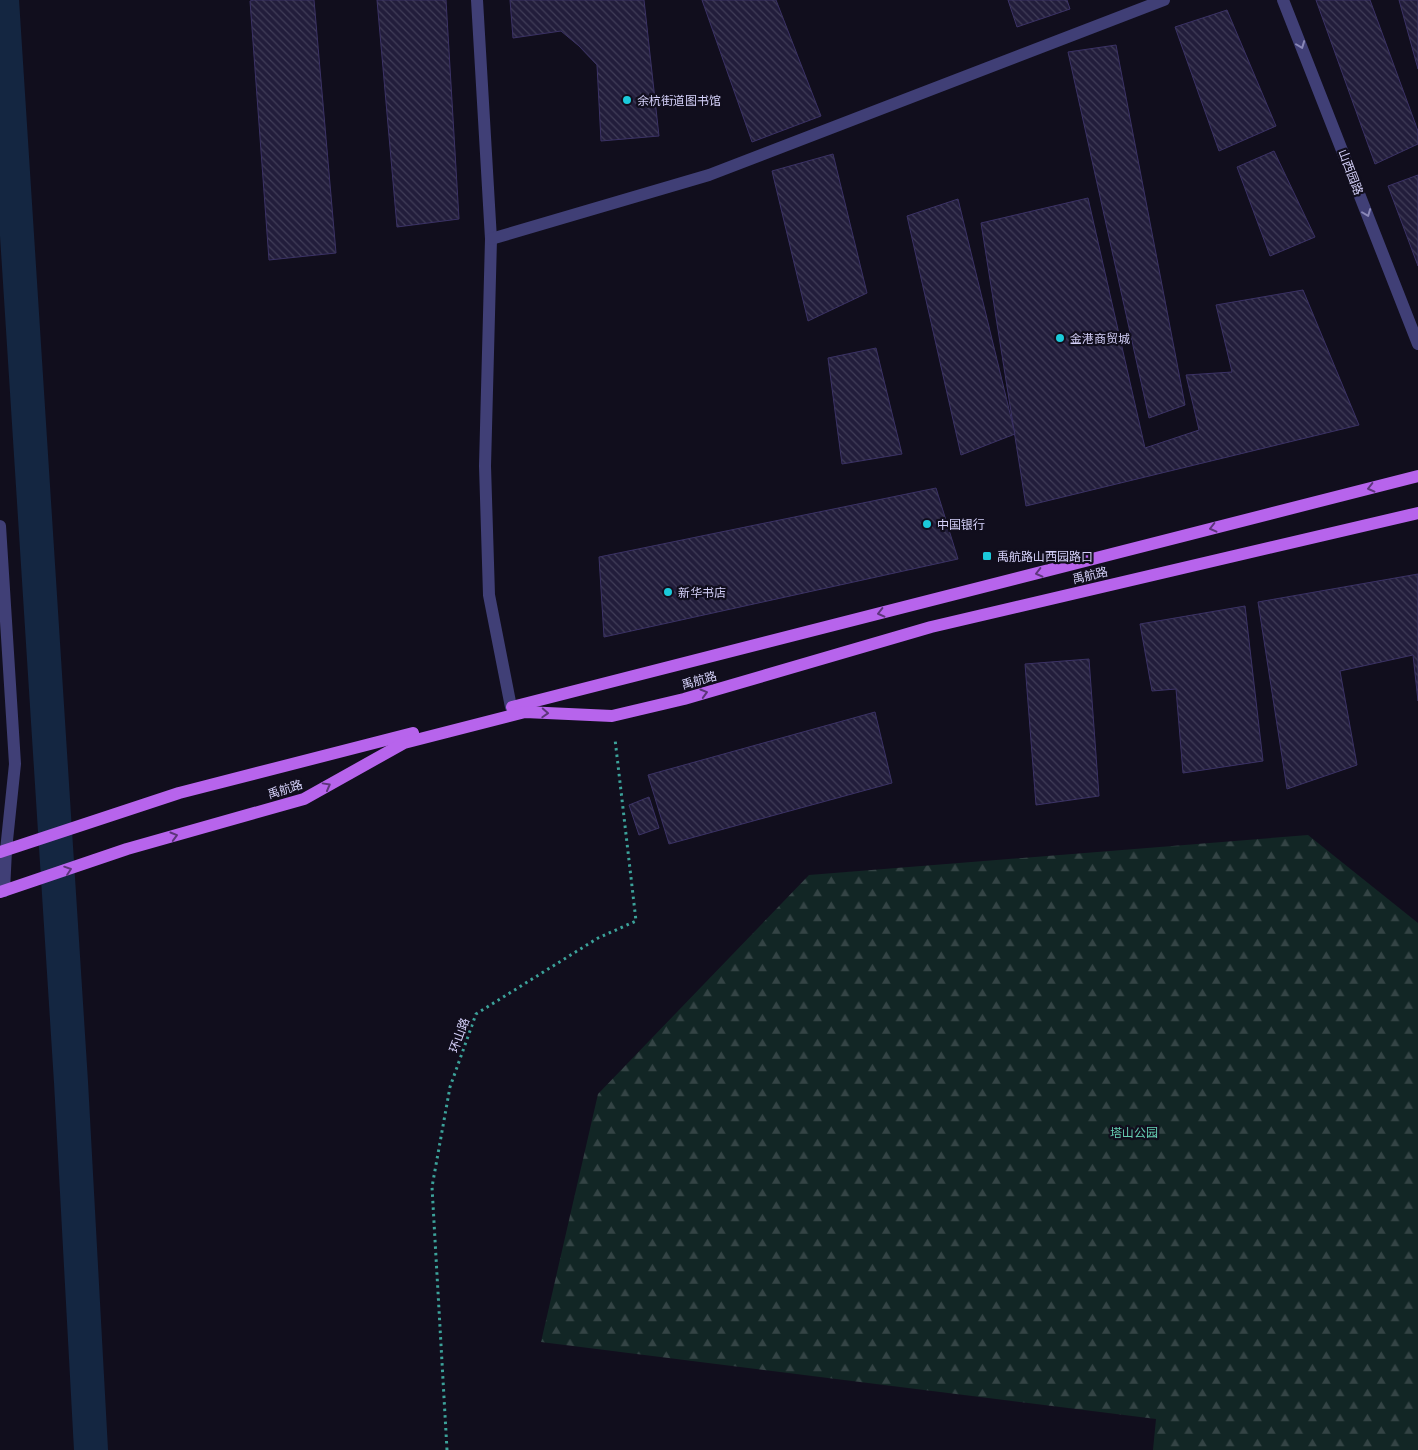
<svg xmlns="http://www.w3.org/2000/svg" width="1418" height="1450" font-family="Mulish,'Noto Sans SC',sans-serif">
  <defs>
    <pattern id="forest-firs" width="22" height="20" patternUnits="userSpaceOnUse" patternTransform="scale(1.25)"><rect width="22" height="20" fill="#122625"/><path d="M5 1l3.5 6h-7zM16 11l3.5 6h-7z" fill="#344445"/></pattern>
    <pattern id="building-back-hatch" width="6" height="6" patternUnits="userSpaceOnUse" patternTransform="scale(1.25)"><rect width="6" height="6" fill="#221d3b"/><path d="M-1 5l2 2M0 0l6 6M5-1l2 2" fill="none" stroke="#413d58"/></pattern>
  </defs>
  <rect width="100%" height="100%" fill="#110e1d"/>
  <!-- forest -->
  <polygon fill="url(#forest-firs)" points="1308,835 1418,923 1418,1450 1153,1450 1156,1419 541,1342 598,1094 809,875"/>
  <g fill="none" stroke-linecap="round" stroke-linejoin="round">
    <!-- canal -->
    <polyline stroke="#142641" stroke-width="34" points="2,0 71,1082 91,1450"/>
  </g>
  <!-- building -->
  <g fill="url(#building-back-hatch)" stroke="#3b3265">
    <polygon points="254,0 314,0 336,253 269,260 250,1"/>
    <polygon points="377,0 446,0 459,219 397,227"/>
    <polygon points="510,0 644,0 659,136 601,141 597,65 579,46 561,31 513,38"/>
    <polygon points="702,0 776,0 821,116 752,142"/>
    <polygon points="1008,0 1067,0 1070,9 1017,27"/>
    <polygon points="1316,0 1370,0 1418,131 1418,144 1375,164"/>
    <polygon points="1399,0 1418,0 1418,69"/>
    <polygon points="1227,10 1276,126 1219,151 1175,27"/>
    <polygon points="1116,45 1185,405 1149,418 1068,52"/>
    <polygon points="1274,151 1315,237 1270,256 1237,167"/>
    <polygon points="833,154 867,293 808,321 772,171"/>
    <polygon points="1418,175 1418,266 1388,186"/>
    <polygon points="1088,198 1145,448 1199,430 1186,375 1232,372 1216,305 1303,290 1359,425 1026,506 981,223"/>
    <polygon points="958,199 1015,434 961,455 907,216"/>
    <polygon points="876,348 902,454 842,464 828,358"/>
    <polygon points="936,488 958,559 604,637 599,557"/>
    <polygon points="1418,574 1418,701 1413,655 1340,671 1357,765 1287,789 1258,602"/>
    <polygon points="1245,606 1263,761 1183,773 1176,689 1152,691 1140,624"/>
    <polygon points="1089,659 1099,796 1036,805 1025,664"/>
    <polygon points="875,712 892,783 669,844 648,775"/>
    <polygon points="649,797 659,828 639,835 629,805"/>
  </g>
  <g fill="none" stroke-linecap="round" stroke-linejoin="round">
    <!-- path -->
    <polyline stroke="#3ca29a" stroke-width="3" stroke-dasharray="2.5 4" stroke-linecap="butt" points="447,1450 432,1187 450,1087 476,1014 598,938 636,921 615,739"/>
    <!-- minor -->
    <g stroke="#403f76" stroke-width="12">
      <polyline points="477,0 491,239 485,466 489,595 511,707"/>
      <polyline points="1283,0 1418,344"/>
      <polyline points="491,239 709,175 1164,0"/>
      <polyline points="0,526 15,764 6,850 4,891"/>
    </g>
    <!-- major -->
    <g stroke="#b764ec" stroke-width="12">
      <polyline points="512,707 1418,476"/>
      <polyline points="0,852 179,793 413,733"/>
      <polyline points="0,892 127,849 304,799 404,743 525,712 612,716 684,699 931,627 1418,513"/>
    </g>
  </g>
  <!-- one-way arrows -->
  <defs><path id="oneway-chevron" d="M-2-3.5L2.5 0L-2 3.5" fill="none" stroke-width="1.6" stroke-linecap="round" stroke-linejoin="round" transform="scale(1.25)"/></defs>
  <g stroke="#8a88b8">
    <use href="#oneway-chevron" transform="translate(1301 45) rotate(69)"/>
    <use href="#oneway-chevron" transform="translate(1367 213) rotate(69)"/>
  </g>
  <g stroke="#5c357a">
    <use href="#oneway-chevron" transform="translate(1371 488) rotate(166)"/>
    <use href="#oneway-chevron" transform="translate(1213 528) rotate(166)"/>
    <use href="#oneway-chevron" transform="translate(1039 573) rotate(166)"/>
    <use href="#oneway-chevron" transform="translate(881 613) rotate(166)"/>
    <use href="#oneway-chevron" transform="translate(704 693) rotate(-16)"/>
    <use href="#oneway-chevron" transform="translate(545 713) rotate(3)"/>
    <use href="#oneway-chevron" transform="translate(327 786) rotate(-29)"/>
    <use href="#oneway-chevron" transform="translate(174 836) rotate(-16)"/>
    <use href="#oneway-chevron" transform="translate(68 870) rotate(-19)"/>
  </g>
  <!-- markers -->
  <g fill="#1bcada" stroke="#110e1d" stroke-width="2">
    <circle cx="627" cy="100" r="5"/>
    <circle cx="1060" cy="338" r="5"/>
    <circle cx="927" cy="524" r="5"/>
    <rect x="982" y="551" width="10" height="10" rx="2.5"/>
    <circle cx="668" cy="592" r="5"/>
  </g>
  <g text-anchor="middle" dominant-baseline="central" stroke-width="4.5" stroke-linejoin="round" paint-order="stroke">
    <!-- poi labels -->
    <g font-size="12" fill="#d4d0f9" stroke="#110e1d" text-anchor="start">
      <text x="637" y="100">余杭街道图书馆</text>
      <text x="1070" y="338">金港商贸城</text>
      <text x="937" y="524">中国银行</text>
      <text x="997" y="556">禹航路山西园路口</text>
      <text x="678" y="592">新华书店</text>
    </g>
    <!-- street labels -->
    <g font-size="12" fill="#d4d0f9" stroke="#110e1d">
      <text transform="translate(1351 172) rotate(69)">山西园路</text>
      <text transform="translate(1090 575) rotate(-13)">禹航路</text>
      <text transform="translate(699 680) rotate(-16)">禹航路</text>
      <text transform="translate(285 789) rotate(-18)">禹航路</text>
      <text transform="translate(459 1035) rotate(-70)">环山路</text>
    </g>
    <!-- park labels -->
    <g font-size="12" fill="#66cfb3" stroke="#110e1d">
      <text x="1134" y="1132">塔山公园</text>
    </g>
  </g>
</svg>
